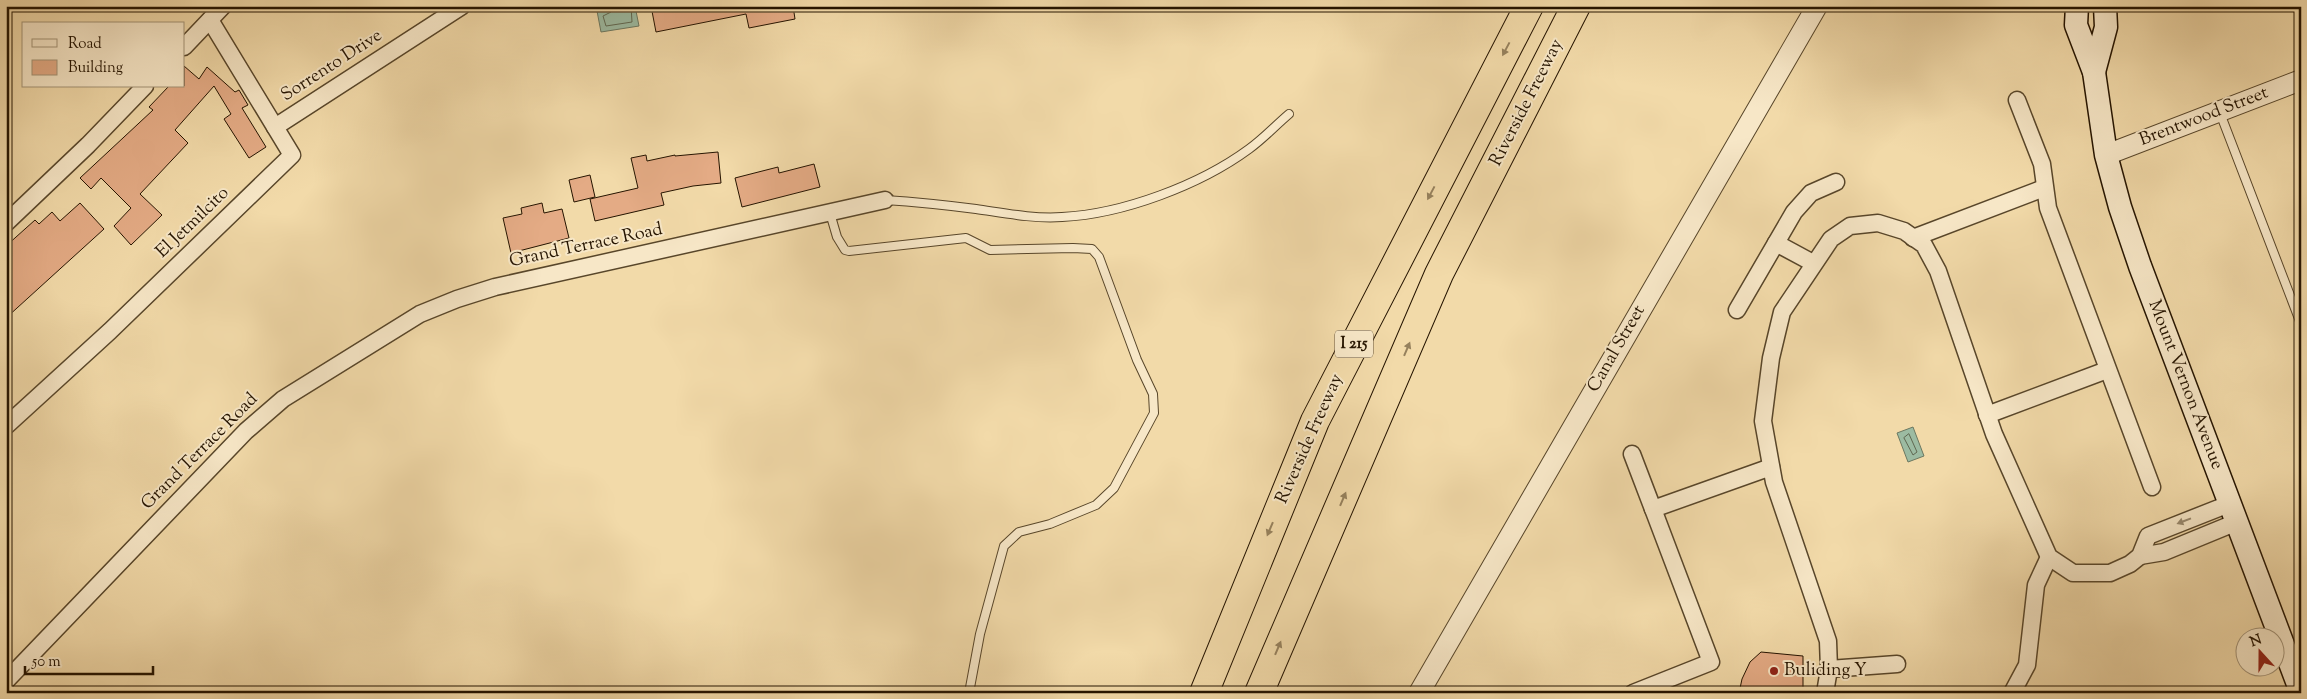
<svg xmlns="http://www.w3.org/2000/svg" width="2307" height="699" font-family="'Sorts Mill Goudy',serif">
  <rect width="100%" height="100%" fill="#f2daa9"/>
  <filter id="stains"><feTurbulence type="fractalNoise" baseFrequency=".004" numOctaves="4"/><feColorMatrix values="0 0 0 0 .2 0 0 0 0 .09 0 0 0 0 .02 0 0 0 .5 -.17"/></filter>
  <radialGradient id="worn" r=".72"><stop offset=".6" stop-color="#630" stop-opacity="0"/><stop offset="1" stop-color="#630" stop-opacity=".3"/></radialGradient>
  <!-- water -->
  <g fill="#9cbba2" stroke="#6c7861">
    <polygon points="622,6 635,6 639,26 601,32 597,11"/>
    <polygon points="1913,427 1924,456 1908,462 1897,433"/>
  </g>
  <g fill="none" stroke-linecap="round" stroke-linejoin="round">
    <!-- shore -->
    <g stroke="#606851" stroke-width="1">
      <polyline points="614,6 611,12 603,16 606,26 632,22 631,6"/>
      <polygon points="1909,434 1917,452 1913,455 1904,438"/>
    </g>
  </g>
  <!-- building -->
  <g fill="#e4ab85" stroke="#251400">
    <polygon points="651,6 793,6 795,19 749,28 746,14 656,32"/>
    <polygon points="184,66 199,79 207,67 235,92 239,90 248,105 242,108 266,147 249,158 224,119 231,114 214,86 175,130 188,143 140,194 162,215 131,245 114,226 131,208 101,178 91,189 80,178 153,110 149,107 169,86 184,86"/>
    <polygon points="718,152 721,183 693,186 661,193 664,205 595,221 590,199 638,188 631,158 646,155 647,161 675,155 675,156"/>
    <polygon points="814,164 820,187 742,207 735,178 778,167 779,173"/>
    <polygon points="590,175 595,197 574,202 569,180"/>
    <polygon points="80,203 104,229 6,318 6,246 35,220 39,224 52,212 60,221"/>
    <polygon points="542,203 544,213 562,209 569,238 511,253 503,218 522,214 521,208"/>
    <polygon points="1761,652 1803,656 1803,687 1800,693 1739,693 1742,679 1750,662"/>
  </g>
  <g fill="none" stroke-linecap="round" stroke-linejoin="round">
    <defs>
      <g id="service">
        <polyline points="2220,113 2301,324"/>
        <path d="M885 200C916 202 945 205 976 209 1004 213 1033 219 1062 217 1123 214 1200 185 1249 149 1263 139 1276 125 1289 114"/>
        <polyline points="830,213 837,237 845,250 849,251 966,238 990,250 1073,248 1092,249 1099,257 1137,360 1153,394 1154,413 1114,488 1096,505 1050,524 1019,532 1004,546 980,634 969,693"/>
      </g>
      <g id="minor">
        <polyline points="184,47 223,6"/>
        <polyline points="2017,100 2042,164 2048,208 2152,487"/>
        <polyline points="275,127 462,6"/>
        <polyline points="6,223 88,145 145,86"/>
        <polyline points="1913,238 2044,188"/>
        <polyline points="1813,263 1776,243 1794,212 1811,193 1836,182"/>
        <polyline points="1737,310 1776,243"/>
        <polyline points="1987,415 2107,370"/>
        <polyline points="6,426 110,331 292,155 210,20"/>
        <polyline points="1632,454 1653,509 1771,467"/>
        <polyline points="2140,556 2164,552 2237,522"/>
        <polyline points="1829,669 1897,664"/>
        <polyline points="6,681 246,431 283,399 420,314 457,299 495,287 885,200"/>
        <polyline points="1633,693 1711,662 1653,509"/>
        <polyline points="1825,693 1829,669 1828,641 1774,482 1763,421 1771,358 1782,312 1831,239 1850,226 1878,223 1904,231 1924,245 1938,271 1994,434 2049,557 2073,573 2110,573 2130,564 2140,556 2148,536 2229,504"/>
        <polyline points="2012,693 2027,665 2036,585 2049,557"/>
      </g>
      <g id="tertiary">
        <polyline points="2106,155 2301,80"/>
        <polyline points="1419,693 1817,6"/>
      </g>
      <g id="secondary">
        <polyline points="2077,6 2076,25 2094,72 2106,155 2120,207 2140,266 2301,692"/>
        <polyline points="2094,72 2106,27 2105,6"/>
      </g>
      <g id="motorway">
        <polyline points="1204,693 1315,421 1529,6"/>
        <polyline points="1259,693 1439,274 1576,6"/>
      </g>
    </defs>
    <!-- service casing -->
    <use href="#service" stroke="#58462a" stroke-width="10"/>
    <!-- minor casing -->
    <use href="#minor" stroke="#58462a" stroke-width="19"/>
    <!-- tertiary casing -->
    <use href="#tertiary" stroke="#58462a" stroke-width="22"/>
    <!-- secondary casing -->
    <use href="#secondary" stroke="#251400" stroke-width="25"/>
    <!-- motorway casing -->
    <use href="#motorway" stroke="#251400" stroke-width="30"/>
    <!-- service -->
    <use href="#service" stroke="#f7e7c7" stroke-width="8"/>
    <!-- minor -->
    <use href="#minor" stroke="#f7e7c7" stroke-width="16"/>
    <!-- tertiary -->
    <use href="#tertiary" stroke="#f7e7c7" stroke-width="20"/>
    <!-- secondary -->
    <use href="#secondary" stroke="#f7e7c7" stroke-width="22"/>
    <!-- motorway -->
    <use href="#motorway" stroke="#f2daa9" stroke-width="28"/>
  </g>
  <!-- one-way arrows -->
  <defs><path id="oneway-solid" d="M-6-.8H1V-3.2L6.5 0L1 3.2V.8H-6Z" transform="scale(1.25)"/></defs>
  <g fill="#96815d">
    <use href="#oneway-solid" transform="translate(1506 49) rotate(118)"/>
    <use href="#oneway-solid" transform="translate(1431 193) rotate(118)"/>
    <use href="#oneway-solid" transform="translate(1407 349) rotate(-67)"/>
    <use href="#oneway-solid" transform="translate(1343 499) rotate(-67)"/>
    <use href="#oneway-solid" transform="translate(1270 529) rotate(113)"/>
    <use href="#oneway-solid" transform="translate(1278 648) rotate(-67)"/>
  </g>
  <use fill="#98886d" href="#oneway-solid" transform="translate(2184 521) rotate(159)"/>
  <!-- markers -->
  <circle fill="#8f2418" stroke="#f7e7c7" stroke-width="2" cx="1774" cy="671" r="5"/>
  <g text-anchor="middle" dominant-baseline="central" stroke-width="4" stroke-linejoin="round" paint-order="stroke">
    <!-- shield labels -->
    <rect fill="#f7e7c7" stroke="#64533c" stroke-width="1" x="1335" y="330.5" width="38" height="27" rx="4"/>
    <g font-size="16" font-weight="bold" fill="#251400">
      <text x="1354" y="344">I 215</text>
    </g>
    <!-- street labels -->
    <g font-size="18" fill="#251400" stroke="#f7e7c7">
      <text transform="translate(332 66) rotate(-33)">Sorrento Drive</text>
      <text transform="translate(1527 103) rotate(-63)">Riverside Freeway</text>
      <text transform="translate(2204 117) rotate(-21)">Brentwood Street</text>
      <text transform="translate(193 223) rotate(-44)">El Jetmilcito</text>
      <text transform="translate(586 246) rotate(-12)">Grand Terrace Road</text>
      <text transform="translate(1617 349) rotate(-60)">Canal Street</text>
      <text transform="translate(2185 385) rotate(69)">Mount Vernon Avenue</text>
      <text transform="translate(1310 439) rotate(-66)">Riverside Freeway</text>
      <text transform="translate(200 452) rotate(-45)">Grand Terrace Road</text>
    </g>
    <!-- poi labels -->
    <g font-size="18" fill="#251400" stroke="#f7e7c7" text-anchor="start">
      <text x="1784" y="671">Buliding Y</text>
    </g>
  </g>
  <!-- margin -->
  <rect width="2307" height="699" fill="none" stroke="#f2daa9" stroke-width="25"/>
  <rect x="8" y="8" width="2292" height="684" fill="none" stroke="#251400" stroke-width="2.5"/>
  <rect x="12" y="12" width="2282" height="674" fill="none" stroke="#251400"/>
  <!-- legend -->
  <rect x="22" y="22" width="162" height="65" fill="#f7e7c7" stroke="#a39377"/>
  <rect x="32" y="39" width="25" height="8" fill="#f7e7c7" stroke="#a39377"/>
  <text x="68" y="48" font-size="15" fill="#251400">Road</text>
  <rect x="32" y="60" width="25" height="15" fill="#e4ab85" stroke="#a39377"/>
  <text x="68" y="72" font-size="15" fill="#251400">Building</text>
  <!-- north arrow -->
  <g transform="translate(2260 652) rotate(339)"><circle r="24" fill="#f7e7c7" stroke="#a39377"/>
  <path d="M0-4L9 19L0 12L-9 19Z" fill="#8f2418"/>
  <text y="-8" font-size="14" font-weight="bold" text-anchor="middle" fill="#251400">N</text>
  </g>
  <!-- scale -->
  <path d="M25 666v8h128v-8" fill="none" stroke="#251400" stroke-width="2.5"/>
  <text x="32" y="666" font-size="15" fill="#251400" stroke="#f7e7c7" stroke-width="4" paint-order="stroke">50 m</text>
  <rect width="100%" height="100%" filter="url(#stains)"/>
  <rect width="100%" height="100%" fill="url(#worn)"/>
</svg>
